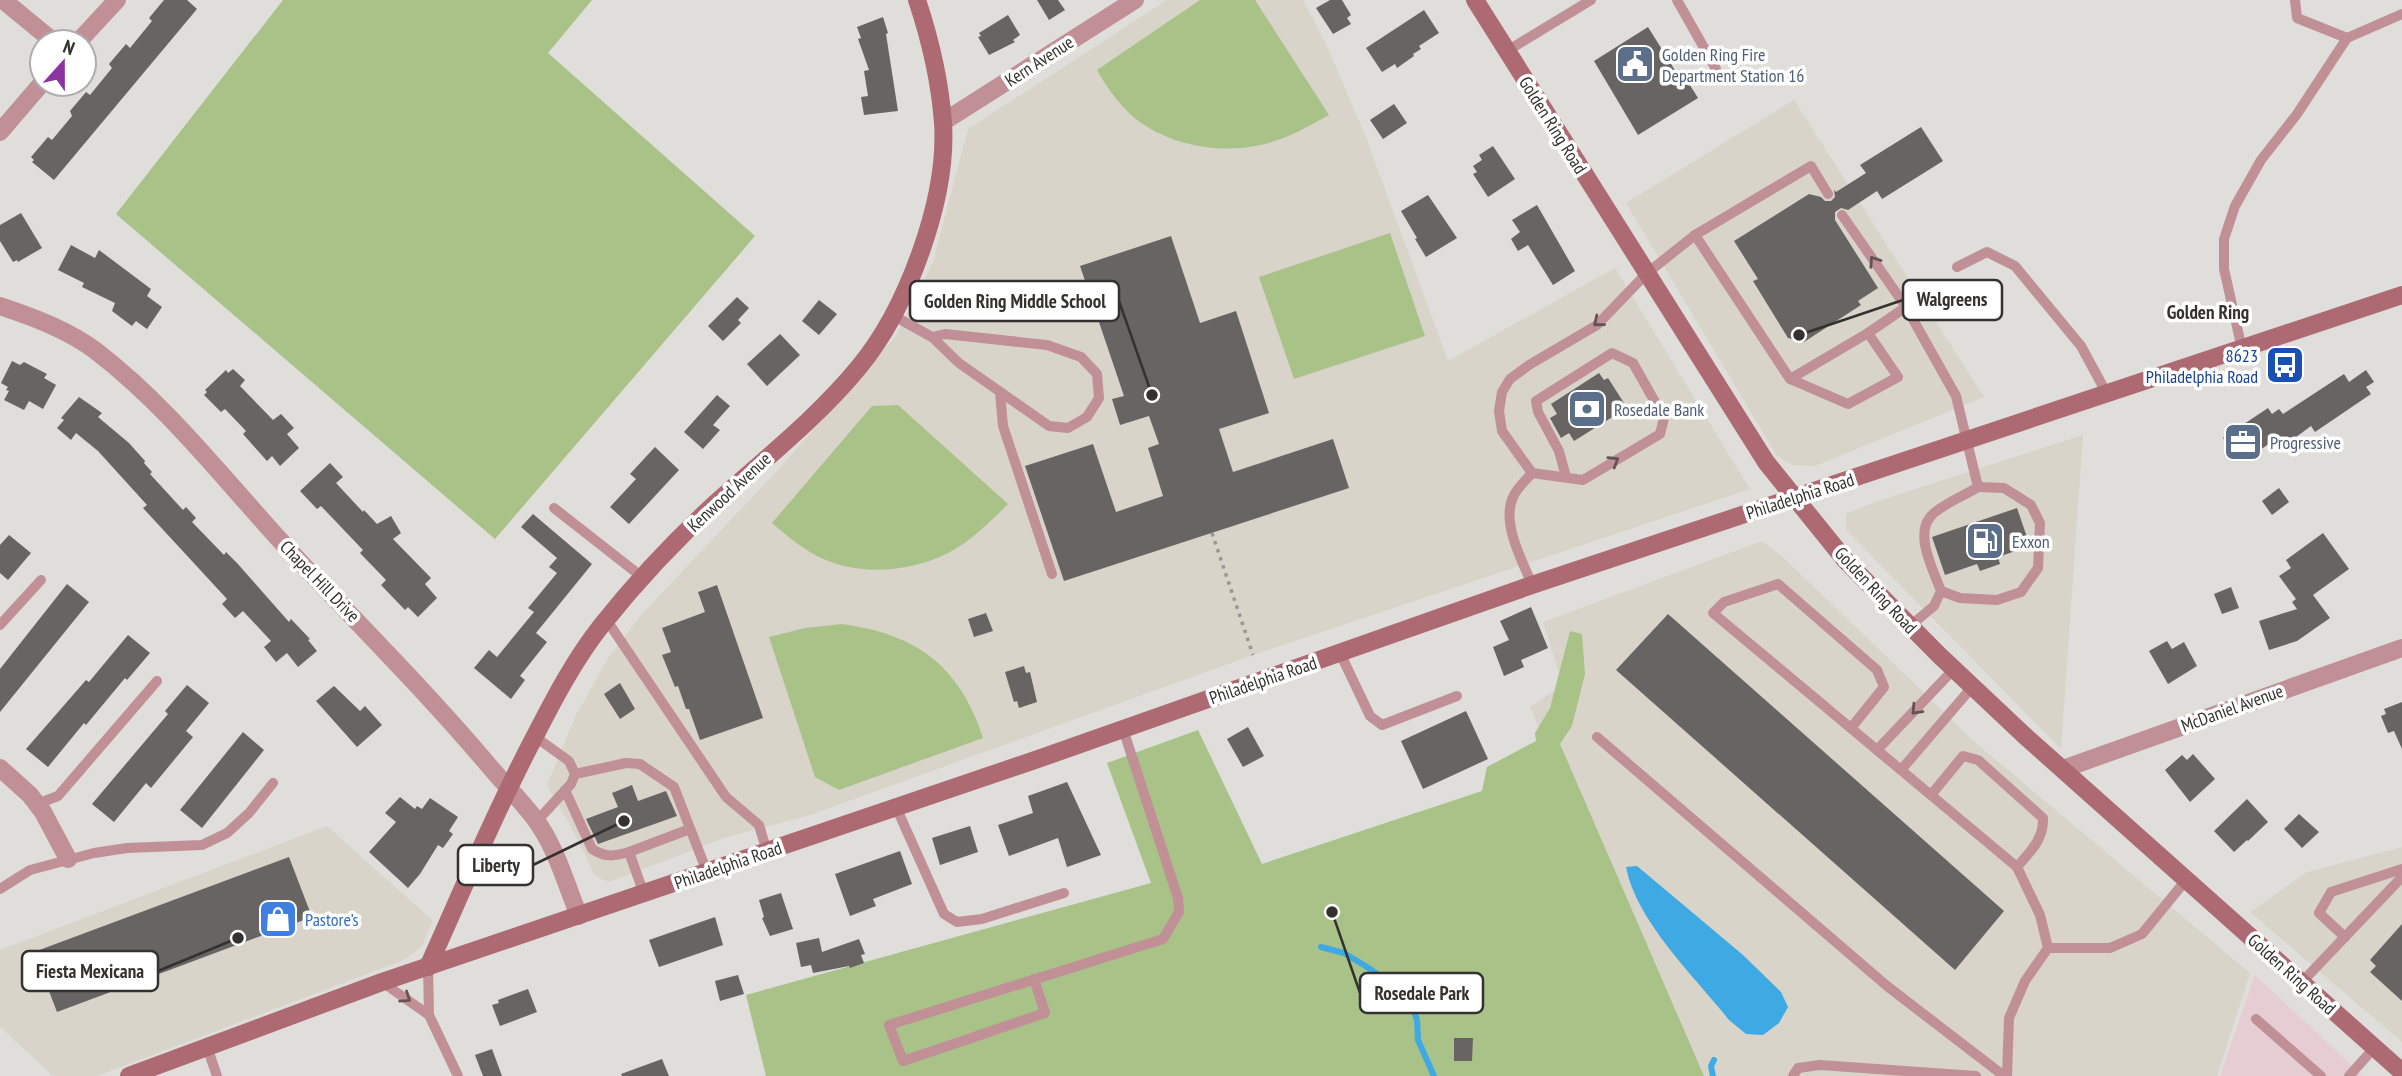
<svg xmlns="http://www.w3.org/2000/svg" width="2402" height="1076" font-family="'PT Sans Narrow',sans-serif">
  <rect width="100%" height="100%" fill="#dfdedb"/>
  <!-- built -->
  <g fill="#d8d4ca">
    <polygon points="1167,0 1303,0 1326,44 1367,140 1448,361 1615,268 1750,489 1253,655 810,815 724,838 609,882 599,878 593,872 570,825 547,785 576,715 607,660 642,614 776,472 896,336 933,262 968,129"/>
    <polygon points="1794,100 1984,397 1815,466 1792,465 1777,456 1626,203"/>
    <polygon points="2083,435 2061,749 1846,530 1846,514 1875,502"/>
    <polygon points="1762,541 1784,558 1977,744 2250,973 2217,1076 1690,1076 1530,707 1563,685 1543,622"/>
    <polygon points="327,826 433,921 421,947 404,960 97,1076 53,1076 0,1027 0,950"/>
    <polygon points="2402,847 2402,1042 2250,912 2307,872"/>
  </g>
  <!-- industrial -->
  <polygon fill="#e6cdd4" points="2255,975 2363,1076 2220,1076"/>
  <!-- green -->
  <g fill="#a9c288">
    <polygon points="283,0 592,0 548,53 755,236 495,539 116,214"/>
    <path d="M1200 0H1255L1329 115C1307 127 1285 140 1260 145 1217 155 1162 144 1129 113 1116 100 1106 86 1097 70Z"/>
    <polygon points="1390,233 1425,336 1294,379 1259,277"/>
    <path d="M898 405 1008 504C991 521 972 540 950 552 911 573 855 577 815 555 799 546 786 535 772 523L872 406Z"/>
    <path d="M842 624C916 634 959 665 983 738L839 790 815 777 769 637 805 628Z"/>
    <polygon points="1570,631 1582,634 1585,674 1572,726 1560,744 1704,1076 766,1076 746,995 1151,883 1107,763 1198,730 1262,864 1482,791 1487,767 1536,741 1535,733 1550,708"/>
  </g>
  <!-- water -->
  <path fill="#3ea9e3" d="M1637 866 1743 955 1781 992 1788 1007 1779 1023 1763 1035 1746 1034 1729 1020C1695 977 1636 921 1626 867Z"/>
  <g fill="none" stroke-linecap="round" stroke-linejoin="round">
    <!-- stream -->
    <g stroke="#3ea9e3" stroke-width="6">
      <polyline points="1321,947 1344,953 1367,967 1391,984 1412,1006 1417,1020 1418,1040 1434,1076"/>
      <polyline points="1713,1076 1711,1066 1714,1060"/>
    </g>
  </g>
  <!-- building -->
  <g fill="#676463">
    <polygon points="164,0 187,0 197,9 54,180 32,162 34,160 31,157 48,137 52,140 72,116 70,111 86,92 90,95 112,68 109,64 126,44 130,48 152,21 149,18"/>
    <polygon points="1037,0 1058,0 1065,10 1049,20"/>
    <polygon points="1330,0 1342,0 1351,15 1347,18 1351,24 1333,34 1316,8"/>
    <polygon points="1424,10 1439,33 1419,46 1421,49 1413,54 1414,56 1397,68 1395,64 1382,72 1366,48"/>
    <polygon points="1008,15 1020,35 1013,40 1015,42 989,55 978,37 981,36 979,33"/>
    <polygon points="883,17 888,33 886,34 898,111 864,115 861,97 868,96 864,71 869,70 858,39 861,38 857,27"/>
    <polygon points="1648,27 1676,72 1680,69 1698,98 1638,135 1594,61"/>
    <polygon points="1394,104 1407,123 1383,139 1370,120"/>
    <polygon points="1921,127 1943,161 1882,199 1877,191 1848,210 1841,208 1835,212 1835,220 1878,288 1858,301 1861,305 1804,342 1788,338 1753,281 1758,279 1734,241 1809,194 1821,197 1825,201 1831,201 1835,197 1834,190 1836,192 1866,173 1860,165"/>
    <polygon points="1493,146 1515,179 1488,197 1473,174 1477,172 1473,166 1482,160 1479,155"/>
    <polygon points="1428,195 1457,238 1426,257 1415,239 1417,238 1401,211"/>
    <polygon points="1537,205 1575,271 1553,285 1528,245 1518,251 1511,239 1520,232 1512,220"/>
    <polygon points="21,213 42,248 18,262 17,260 13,262 0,241 0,225"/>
    <polygon points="1171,236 1200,323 1236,311 1269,413 1219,429 1233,472 1333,439 1349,488 1064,581 1025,466 1093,444 1116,512 1163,496 1148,448 1159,444 1149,416 1120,425 1112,399 1124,396 1080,266"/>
    <polygon points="71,245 95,258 99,250 151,289 147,296 162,307 147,329 136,321 132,326 112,311 115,303 82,287 84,283 58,270"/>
    <polygon points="737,297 749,308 738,320 741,323 723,341 708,326"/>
    <polygon points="819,300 837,314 819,335 802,321"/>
    <polygon points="780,334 800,355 767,386 747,364"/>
    <polygon points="12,361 20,365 24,362 47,374 44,378 56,385 43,409 29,401 24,410 4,400 9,391 6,390 8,387 1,383"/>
    <polygon points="233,369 245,380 240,386 273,420 281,414 294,428 287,434 299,448 280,466 272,456 267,461 243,434 246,431 225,409 221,412 204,395 207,392 205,390 226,370 228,373"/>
    <polygon points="2366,370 2374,382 2366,387 2371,394 2315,432 2311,426 2292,440 2289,437 2281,443 2279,441 2275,444 2273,441 2257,452 2253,446 2237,457 2223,438 2268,408 2272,414 2279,409 2283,414 2344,374 2349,382"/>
    <polygon points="1599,373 1604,380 1608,378 1624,403 1619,406 1622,411 1574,441 1569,433 1561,438 1550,418 1557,414 1551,404"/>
    <polygon points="717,395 730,406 713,425 720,430 703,449 684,432"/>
    <polygon points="79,397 102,413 98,417 129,443 145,461 144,463 152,472 150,474 183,510 186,507 196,518 192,522 224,555 226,552 237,563 289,622 291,619 310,639 308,640 317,651 298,667 287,653 276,662 264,647 271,641 243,611 235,618 222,604 227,599 143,508 147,505 98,451 76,433 71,440 57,428 64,420 61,418"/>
    <polygon points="655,447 679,470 629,524 610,507 636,479 630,474"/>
    <polygon points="330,463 343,477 336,483 363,512 364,510 377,524 391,516 401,533 393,539 431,578 425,584 437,598 418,617 408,607 405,610 381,585 386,580 360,553 363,550 321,506 317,509 300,491"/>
    <polygon points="2279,488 2289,502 2272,515 2262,501"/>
    <polygon points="2017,508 2030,546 1998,557 2000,564 1980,571 1977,564 1945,575 1932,537"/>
    <polygon points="533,514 592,564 536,633 547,642 520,676 525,680 511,699 474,668 489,650 497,657 534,612 528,608 557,573 549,567 557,558 521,527"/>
    <polygon points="2323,533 2349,569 2313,595 2330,618 2297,641 2269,650 2259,621 2297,609 2292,602 2296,599 2279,576 2291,568 2286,560"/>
    <polygon points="9,535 31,553 8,580 0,573 0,545"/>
    <polygon points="67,584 89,602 0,712 0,669"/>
    <polygon points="717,585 763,718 700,740 689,709 686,709 678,686 675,687 662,655 671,652 662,628 705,612 698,592"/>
    <polygon points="2231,587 2239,608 2222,614 2214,594"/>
    <polygon points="1531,607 1548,648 1521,660 1524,667 1504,676 1493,647 1509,640 1500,621"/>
    <polygon points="986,613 993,631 974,637 968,619"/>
    <polygon points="1668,614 2004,911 1955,970 1616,670"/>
    <polygon points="128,635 150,653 127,680 125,678 86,725 84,723 48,767 26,749 86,680 89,682"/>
    <polygon points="2167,641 2172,649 2184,642 2197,666 2168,684 2149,651"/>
    <polygon points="1024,666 1026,673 1030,672 1037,702 1019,708 1017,701 1014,702 1005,672"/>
    <polygon points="620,683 635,709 620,719 604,694"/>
    <polygon points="187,685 209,703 186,731 193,737 151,788 146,783 114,822 92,804 168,714 165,711"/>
    <polygon points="334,686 360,711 365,706 382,725 357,747 316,701"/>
    <polygon points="2402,702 2402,749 2394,731 2388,733 2381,716 2386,714 2384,709"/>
    <polygon points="1466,711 1488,759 1423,789 1401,741"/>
    <polygon points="1248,727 1264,756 1243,767 1227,739"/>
    <polygon points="243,732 264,750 202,828 180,810"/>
    <polygon points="2193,754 2215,779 2190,802 2165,770 2182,755 2187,760"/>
    <polygon points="1067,782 1101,855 1067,867 1058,838 1009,856 998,825 1033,813 1028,796"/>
    <polygon points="632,785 638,801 666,791 677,816 598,844 586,819 618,807 612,793"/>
    <polygon points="400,797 415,809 417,806 422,809 430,798 458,817 449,831 453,834 443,848 438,845 420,874 408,888 369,852 396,822 385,813"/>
    <polygon points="2247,799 2268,822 2248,841 2247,840 2234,852 2214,831"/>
    <polygon points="2299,814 2319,832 2302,848 2284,829"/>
    <polygon points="970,826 978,852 940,865 932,838"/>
    <polygon points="900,851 912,884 873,899 876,906 850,916 835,874"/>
    <polygon points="289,857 312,917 57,1012 34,952"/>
    <polygon points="781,893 793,929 770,936 762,918 764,917 759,900"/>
    <polygon points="715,917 723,945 659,967 649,940"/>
    <polygon points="2402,924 2402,1001 2370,972 2376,966 2370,960"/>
    <polygon points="819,938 822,952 859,939 865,954 861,955 864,963 850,968 849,966 813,973 811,965 801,967 796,943"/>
    <polygon points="738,975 744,994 720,1001 715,981"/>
    <polygon points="528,989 537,1012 500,1026 492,1005 499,1003 498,1000"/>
    <polygon points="1454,1038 1473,1038 1472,1061 1454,1061"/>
    <polygon points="492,1049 502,1076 483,1076 475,1055"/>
    <polygon points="662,1059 669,1076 622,1076 621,1074"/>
  </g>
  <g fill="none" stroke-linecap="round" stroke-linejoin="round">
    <!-- path -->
    <polyline stroke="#989794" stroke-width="3.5" stroke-dasharray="3.5 5" stroke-linecap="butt" points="1212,533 1253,655"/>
    <!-- lane -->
    <g stroke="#c09096" stroke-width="10">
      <polyline points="1677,0 1716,69"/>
      <polyline points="2295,0 2297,18 2347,38"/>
      <polyline points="1507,51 1591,0"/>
      <path d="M1842 215 1906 307 1956 396 1978 487C1964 496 1947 502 1934 513 1912 531 1933 569 1941 591L1934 606 1910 626"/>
      <polyline points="1695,235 1790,379 1848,404 1898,377 1868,333 1906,307"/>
      <polyline points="1957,267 1987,252 2015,266 2081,346 2107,394"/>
      <polyline points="894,316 932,337 959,363 1049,426 1068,428 1087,417 1099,398 1097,374 1081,357 1047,345 945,334 932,337"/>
      <polyline points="2242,349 2224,269 2224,239 2235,206 2261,160 2297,114 2347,38 2402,14"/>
      <polyline points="1790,379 1868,333"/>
      <polyline points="1000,392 1003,426 1052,574"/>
      <polyline points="1532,473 1502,431 1499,411 1502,392 1510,379 1529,365 1597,325 1646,274 1695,235 1811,166 1828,194"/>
      <polyline points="554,508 642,577"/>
      <path d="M1532 585C1522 559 1500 522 1514 495 1518 487 1526 480 1532 473L1583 480 1660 434 1664 418 1633 363 1612 353 1536 401 1538 412 1559 451 1566 477"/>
      <polyline points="1941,591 1960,598 1997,600 2021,592 2038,568 2040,523 2031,505 2004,488 1978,487"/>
      <polyline points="606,619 726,797 759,825 767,852"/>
      <polyline points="0,625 41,580"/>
      <polyline points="1340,653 1370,716 1382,725 1457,696"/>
      <polyline points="1851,728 1884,687 1877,670 1778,584 1724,602 1713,613 2017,867 2040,915 2048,948 2025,981 2009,1018 2007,1076"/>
      <polyline points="534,736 569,761 575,774 571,784 537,821"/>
      <polyline points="1597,737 1887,986 2004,1076"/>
      <polyline points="1877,750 1954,669"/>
      <polyline points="1901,770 1973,686"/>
      <polyline points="575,774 626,763 640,764 674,787 707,872"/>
      <path d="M565 790 592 849C606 858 614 856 629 852L644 894"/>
      <path d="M1931 795 1963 756 1978 760 2043 818C2044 839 2030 852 2017 867"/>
      <polyline points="37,804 58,796 157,681"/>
      <polyline points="896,807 944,914 957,922 982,919 1064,893"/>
      <polyline points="629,852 690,829"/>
      <polyline points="0,889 30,870 94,853 127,848 202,845 227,833 249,813 273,783"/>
      <polyline points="2345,937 2319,913 2331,892 2402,869"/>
      <polyline points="2048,948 2110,948 2142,934 2186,880"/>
      <polyline points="428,967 429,1015 458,1076"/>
      <polyline points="1034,979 1045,1013 903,1061 889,1025 1163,939 1179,912 1178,898 1123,729"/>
      <polyline points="382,982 429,1015"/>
      <polyline points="2301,983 2402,877"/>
      <polyline points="2256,1019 2321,1076"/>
      <polyline points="207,1047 217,1076"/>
      <polyline points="1793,1076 1798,1068 1820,1065 1976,1076"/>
      <polyline points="2349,1076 2374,1048"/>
    </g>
    <!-- street -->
    <g stroke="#c09096" stroke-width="18">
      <polyline points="3,0 54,42"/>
      <polyline points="78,42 117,0"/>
      <polyline points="943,122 1135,0"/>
      <polyline points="0,132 42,83"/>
      <path d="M0 306C33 317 68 330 96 351 169 407 226 482 288 549 356 622 426 691 490 767 505 785 522 801 535 819 556 847 566 884 579 916"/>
      <polyline points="0,768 30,795 43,812 68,859"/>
      <polyline points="2063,769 2402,648"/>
    </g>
    <!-- secondary -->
    <g stroke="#ad6a73" stroke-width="18">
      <polyline points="1475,0 1766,462 1846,561 1939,655 2025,736 2402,1072"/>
      <path d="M428 967C463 889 496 810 536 734 555 697 575 659 601 626 636 582 676 539 718 501 766 458 818 417 859 367 907 309 948 199 943 123 940 82 930 39 917 0"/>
      <polyline points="129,1076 382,982 1038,759 1532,585 2402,295"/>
    </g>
  </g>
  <!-- one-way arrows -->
  <defs><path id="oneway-chevron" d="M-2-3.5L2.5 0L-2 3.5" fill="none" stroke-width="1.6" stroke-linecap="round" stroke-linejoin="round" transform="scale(1.75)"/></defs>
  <g stroke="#645354">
    <use href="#oneway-chevron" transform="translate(1874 261) rotate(-124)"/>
    <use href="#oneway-chevron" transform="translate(1598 322) rotate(141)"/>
    <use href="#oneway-chevron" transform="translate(1614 461) rotate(-31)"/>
    <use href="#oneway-chevron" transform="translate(1916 710) rotate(133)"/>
    <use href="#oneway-chevron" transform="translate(406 998) rotate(34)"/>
  </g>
  <!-- icons -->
  <defs>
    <symbol id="civic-square" viewBox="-11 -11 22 22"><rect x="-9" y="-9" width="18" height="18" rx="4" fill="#5c6f8a" stroke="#fff"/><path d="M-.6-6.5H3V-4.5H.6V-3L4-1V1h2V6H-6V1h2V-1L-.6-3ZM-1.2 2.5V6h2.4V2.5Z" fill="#fff"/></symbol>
    <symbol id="bus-square" viewBox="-11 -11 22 22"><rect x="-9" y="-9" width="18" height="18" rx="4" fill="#1a4fb4" stroke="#fff"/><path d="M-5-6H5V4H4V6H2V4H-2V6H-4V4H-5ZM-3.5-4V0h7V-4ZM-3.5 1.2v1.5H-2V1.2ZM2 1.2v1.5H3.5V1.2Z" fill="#fff"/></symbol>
    <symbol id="bank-square" viewBox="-11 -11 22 22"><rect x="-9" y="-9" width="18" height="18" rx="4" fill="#5c6f8a" stroke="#fff"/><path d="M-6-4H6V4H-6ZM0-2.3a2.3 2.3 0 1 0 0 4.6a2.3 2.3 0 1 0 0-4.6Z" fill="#fff"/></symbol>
    <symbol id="office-square" viewBox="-11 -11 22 22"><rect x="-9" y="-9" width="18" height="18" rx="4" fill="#5c6f8a" stroke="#fff"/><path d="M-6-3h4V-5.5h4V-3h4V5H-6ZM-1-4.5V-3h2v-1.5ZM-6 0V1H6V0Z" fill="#fff"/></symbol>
    <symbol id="fuel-square" viewBox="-11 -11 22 22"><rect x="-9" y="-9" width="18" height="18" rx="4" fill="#5c6f8a" stroke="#fff"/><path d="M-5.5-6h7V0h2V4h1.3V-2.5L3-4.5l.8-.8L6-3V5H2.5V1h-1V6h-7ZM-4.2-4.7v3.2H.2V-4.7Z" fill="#fff"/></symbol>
    <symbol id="shop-square" viewBox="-11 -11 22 22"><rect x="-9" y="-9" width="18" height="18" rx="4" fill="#3f7fe0" stroke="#fff"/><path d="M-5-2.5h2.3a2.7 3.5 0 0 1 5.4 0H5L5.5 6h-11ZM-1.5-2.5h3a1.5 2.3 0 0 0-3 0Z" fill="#fff"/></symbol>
  </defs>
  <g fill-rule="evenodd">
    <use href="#civic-square" x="1613" y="42" width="44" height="44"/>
    <use href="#bus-square" x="2263" y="343" width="44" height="44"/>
    <use href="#bank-square" x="1565" y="387" width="44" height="44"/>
    <use href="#office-square" x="2221" y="420" width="44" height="44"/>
    <use href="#fuel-square" x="1963" y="519" width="44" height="44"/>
    <use href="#shop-square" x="256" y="897" width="44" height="44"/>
  </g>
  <g text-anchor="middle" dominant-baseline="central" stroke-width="7" stroke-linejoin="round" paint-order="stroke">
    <!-- service labels -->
    <g font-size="18" fill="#4e5e75" stroke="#fff" text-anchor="start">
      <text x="1662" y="54">Golden Ring Fire<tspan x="1662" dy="21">Department Station 16</tspan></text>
      <text x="1614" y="409">Rosedale Bank</text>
      <text x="2270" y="442">Progressive</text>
      <text x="2012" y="541">Exxon</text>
    </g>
    <!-- street labels -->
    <g font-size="18" fill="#333231" stroke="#fff">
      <text transform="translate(1039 61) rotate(-33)">Kern Avenue</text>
      <text transform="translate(1553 125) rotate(58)">Golden Ring Road</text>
      <text transform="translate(729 492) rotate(-43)">Kenwood Avenue</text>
      <text transform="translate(1800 496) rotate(-18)">Philadelphia Road</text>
      <text transform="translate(320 581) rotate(46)">Chapel Hill Drive</text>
      <text transform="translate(1876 590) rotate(47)">Golden Ring Road</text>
      <text transform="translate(1263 680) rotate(-19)">Philadelphia Road</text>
      <text transform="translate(2232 708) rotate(-20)">McDaniel Avenue</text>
      <text transform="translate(728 865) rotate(-19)">Philadelphia Road</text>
      <text transform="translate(2292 974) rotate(42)">Golden Ring Road</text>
    </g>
    <!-- transit labels -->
    <g font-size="18" fill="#164399" stroke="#fff" text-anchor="end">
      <text x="2258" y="355">8623<tspan x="2258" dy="21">Philadelphia Road</tspan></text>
    </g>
    <!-- shop labels -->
    <g font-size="18" fill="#366cbe" stroke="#fff" text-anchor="start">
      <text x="305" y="919">Pastore’s</text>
    </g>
    <!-- neighbourhood labels -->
    <g font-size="19" font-weight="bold" fill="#333231" stroke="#fff">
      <text x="2208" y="312">Golden Ring</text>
    </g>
  </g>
  <!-- callouts -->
  <path fill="none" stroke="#333231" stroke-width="2.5" d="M1799 335L1903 300M1152 395L1119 301M624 821L533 865M238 938L158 971M1332 912L1360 993"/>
  <g fill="#333231" stroke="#fff" stroke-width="2.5">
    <circle cx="1799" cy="335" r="7"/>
    <circle cx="1152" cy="395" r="7"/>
    <circle cx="624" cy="821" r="7"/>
    <circle cx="238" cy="938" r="7"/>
    <circle cx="1332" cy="912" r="7"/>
  </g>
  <g fill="#fff" stroke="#333231" stroke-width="2.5">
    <rect x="1903" y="280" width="99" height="40" rx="7"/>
    <rect x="910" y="281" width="209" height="40" rx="7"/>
    <rect x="458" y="845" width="75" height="40" rx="7"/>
    <rect x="22" y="951" width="136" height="40" rx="7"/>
    <rect x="1360" y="973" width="123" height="40" rx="7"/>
  </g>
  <g font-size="19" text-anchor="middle" font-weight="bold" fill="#333231">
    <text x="1952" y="306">Walgreens</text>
    <text x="1015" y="308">Golden Ring Middle School</text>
    <text x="496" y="872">Liberty</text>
    <text x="90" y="978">Fiesta Mexicana</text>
    <text x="1422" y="1000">Rosedale Park</text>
  </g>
  <!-- north arrow -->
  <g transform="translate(63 63) rotate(21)"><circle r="33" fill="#ffffff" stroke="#adadad" stroke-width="2"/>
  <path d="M0-5L12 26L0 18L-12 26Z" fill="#8b33a0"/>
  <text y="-10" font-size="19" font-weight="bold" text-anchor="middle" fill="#333231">N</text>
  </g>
</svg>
